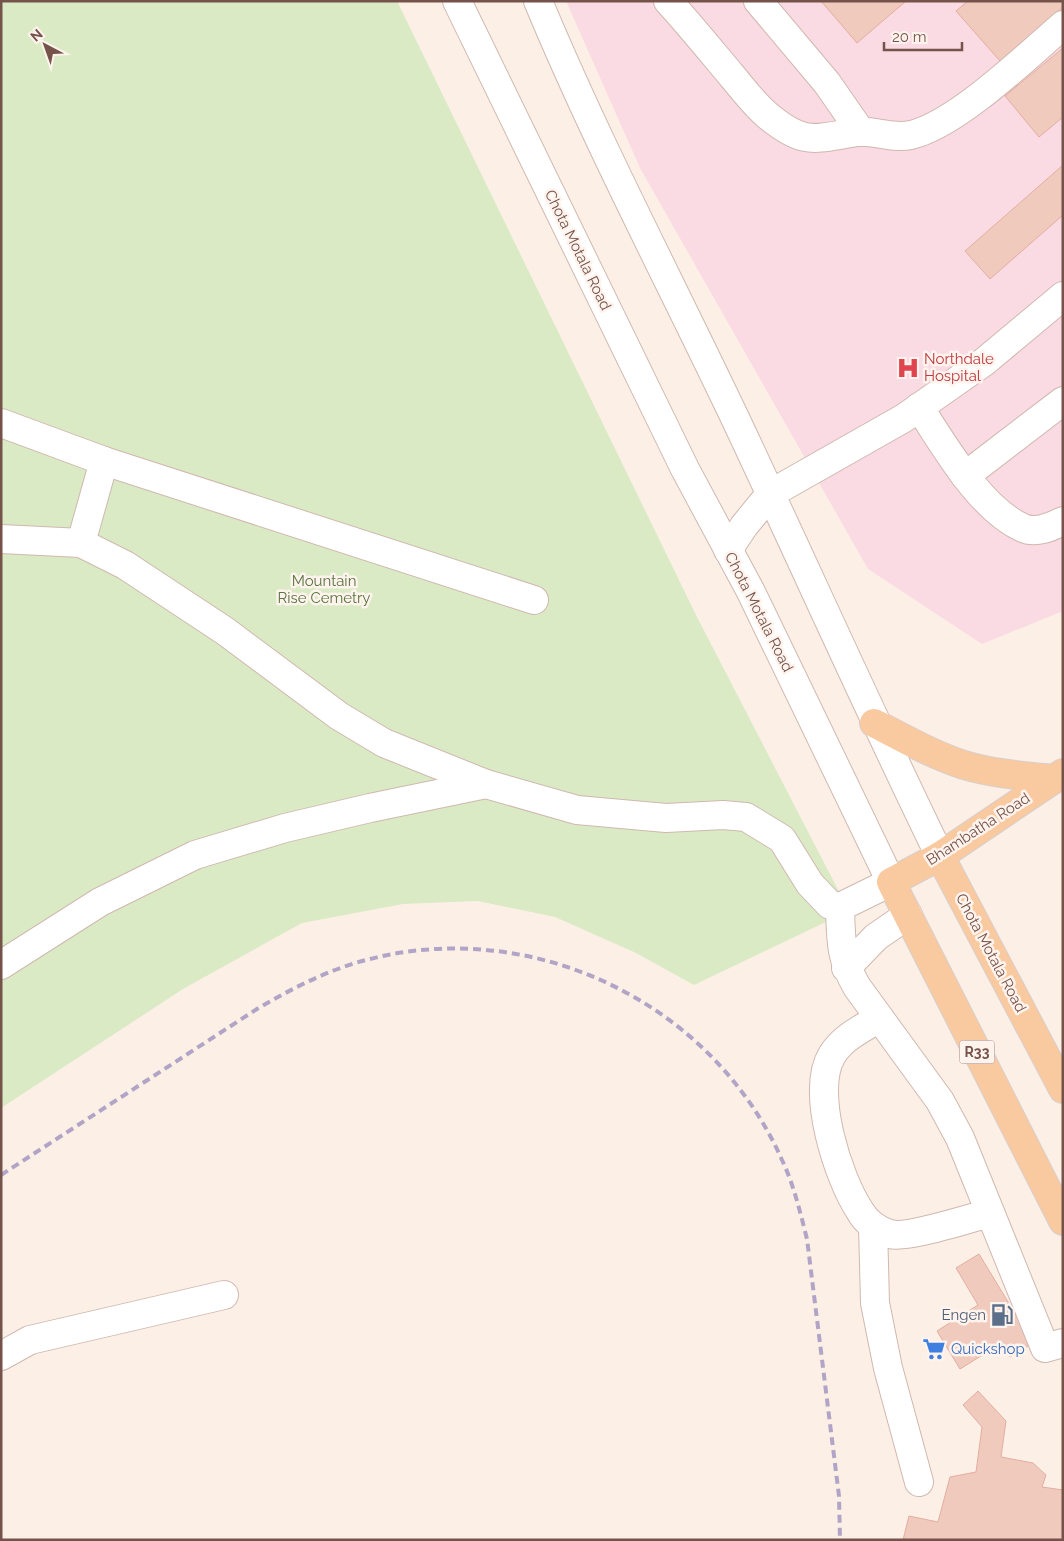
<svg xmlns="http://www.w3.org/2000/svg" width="1064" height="1541" font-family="Raleway,sans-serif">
  <rect width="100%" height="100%" fill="#fcf0e6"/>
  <!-- medical -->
  <polygon fill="#fadae3" points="566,1 1063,1 1063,611 982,644 868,569 640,168"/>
  <!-- green -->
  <polygon fill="#daeac5" points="1,1 397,1 697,617 849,911 694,985 636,953 555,917 478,901 403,904 302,923 183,989 1,1108"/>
  <!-- building -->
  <g fill="#f1cabe" stroke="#e3ad9f">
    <polygon points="821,1 906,1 857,43"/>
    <polygon points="968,1 1063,1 1063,7 1000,61 956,11"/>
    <polygon points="1063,48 1063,117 1039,137 1005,96"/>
    <polygon points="1063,165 1063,215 990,279 965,251"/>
    <polygon points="979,1254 1033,1343 1010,1357 1002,1343 960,1369 937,1331 978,1305 956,1268"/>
    <polygon points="978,1391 1006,1421 1001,1457 1033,1463 1046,1475 1042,1487 1063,1490 1063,1540 903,1540 909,1516 938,1522 950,1477 976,1472 982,1427 963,1405"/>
  </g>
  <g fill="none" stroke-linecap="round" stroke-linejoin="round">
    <defs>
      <g id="minor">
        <path d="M538 1C597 143 669 279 735 418 804 564 869 711 940 856"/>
        <path d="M668 1C690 25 711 51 732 76 743 89 754 104 767 115 805 147 815 138 858 132 874 130 891 139 911 135 957 124 1026 57 1063 25"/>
        <polyline points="758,1 827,83 861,132"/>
        <path d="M919 407C944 445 980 509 1023 528 1036 534 1051 527 1063 521"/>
        <polyline points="1,423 104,461 534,600"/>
        <polyline points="965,476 1063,401"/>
        <polyline points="1,539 81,543 125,565 225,631 339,716 384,743 486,784 577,810 666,818 723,815 746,817 782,839 810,884 830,905 840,907 891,882 751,592 685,469 457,1"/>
        <polyline points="81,543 104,461"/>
        <polyline points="728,550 744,526 770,494 904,418 984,362 1063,296"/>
        <path d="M840 907C841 939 840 958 857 987L940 1101 960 1138 1045 1348 1063 1343"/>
        <polyline points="1,965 100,902 195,855 285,828 370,808 486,784"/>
        <polyline points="846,968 876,937 908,915"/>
        <path d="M879 1018C862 1029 843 1037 832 1055 810 1091 838 1178 860 1211 866 1222 878 1231 890 1234 907 1239 970 1218 990 1213"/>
        <polyline points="873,1226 875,1303 888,1368 919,1482"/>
        <polyline points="1,1356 30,1340 224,1295"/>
      </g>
      <g id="major">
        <path d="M874 723C903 738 933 755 964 765 994 774 1025 776 1055 779"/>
        <polyline points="1063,773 940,856 891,882 1063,1221"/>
        <polyline points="940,856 1063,1089"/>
      </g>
    </defs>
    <!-- minor casing -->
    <use href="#minor" stroke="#d0b8af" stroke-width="30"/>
    <!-- major casing -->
    <use href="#major" stroke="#d8cfcd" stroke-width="30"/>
    <!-- minor -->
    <use href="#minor" stroke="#fff" stroke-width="28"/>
    <!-- major -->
    <use href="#major" stroke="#f9c9a0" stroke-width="28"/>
    <!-- rail -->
    <path stroke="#b1a4c6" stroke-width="4" stroke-dasharray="8 5" stroke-linecap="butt" d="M1 1175 257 1009C293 988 329 969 370 959 535 917 713 1004 782 1160 794 1185 800 1212 807 1239L839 1496 840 1540"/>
  </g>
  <!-- icons -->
  <defs>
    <symbol id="hospital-bare" viewBox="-9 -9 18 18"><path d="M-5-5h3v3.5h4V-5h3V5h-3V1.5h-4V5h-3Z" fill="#e0444e" stroke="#fff4ed" stroke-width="2.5" paint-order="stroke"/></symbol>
    <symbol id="fuel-bare" viewBox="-9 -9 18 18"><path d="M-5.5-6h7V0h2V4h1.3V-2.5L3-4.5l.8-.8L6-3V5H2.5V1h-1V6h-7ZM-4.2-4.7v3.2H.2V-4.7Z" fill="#5c6f8a" stroke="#fff4ed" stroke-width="2.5" paint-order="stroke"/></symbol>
    <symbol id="supermarket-bare" viewBox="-9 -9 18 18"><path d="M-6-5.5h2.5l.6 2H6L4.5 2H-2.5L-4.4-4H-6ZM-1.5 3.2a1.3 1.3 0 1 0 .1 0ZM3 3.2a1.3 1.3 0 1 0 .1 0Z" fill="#3f7fe0" stroke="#fff4ed" stroke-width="2.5" paint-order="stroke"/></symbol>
  </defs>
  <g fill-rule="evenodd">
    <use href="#hospital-bare" x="892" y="352" width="32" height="32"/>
    <use href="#fuel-bare" x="986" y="1299" width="32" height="32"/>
    <use href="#supermarket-bare" x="918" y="1333" width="32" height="32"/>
  </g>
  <g text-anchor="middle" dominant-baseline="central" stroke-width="5" stroke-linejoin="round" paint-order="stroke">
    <!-- shield labels -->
    <rect fill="#fff4ed" stroke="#9e837c" stroke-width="1" x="959.5" y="1040.5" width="35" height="23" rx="4"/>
    <g font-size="14" font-weight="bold" fill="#75534b">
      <text x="977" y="1052">R33</text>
    </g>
    <!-- street labels -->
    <g font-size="15" fill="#75534b" stroke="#fff4ed">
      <text transform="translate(578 250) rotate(64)">Chota Motala Road</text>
      <text transform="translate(759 612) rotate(63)">Chota Motala Road</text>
      <text transform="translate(978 829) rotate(-33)">Bhambatha Road</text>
      <text transform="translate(991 953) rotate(62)">Chota Motala Road</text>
    </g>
    <!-- health labels -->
    <g font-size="15" fill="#be3a42" stroke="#fff4ed" text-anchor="start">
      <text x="924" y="359">Northdale<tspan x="924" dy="17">Hospital</tspan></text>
    </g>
    <!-- park labels -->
    <g font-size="15" fill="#597541" stroke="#fff4ed">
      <text x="324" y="581">Mountain<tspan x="324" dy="17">Rise Cemetry</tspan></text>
    </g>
    <!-- service labels -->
    <g font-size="15" fill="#4e5e75" stroke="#fff4ed" text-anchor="end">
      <text x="986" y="1315">Engen</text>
    </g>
    <!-- shop labels -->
    <g font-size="15" fill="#366cbe" stroke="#fff4ed" text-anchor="start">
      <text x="951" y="1349">Quickshop</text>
    </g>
  </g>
  <!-- border -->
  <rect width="1064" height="1541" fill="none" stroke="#75534b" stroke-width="5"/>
  <!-- north arrow -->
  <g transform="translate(45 45) rotate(319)" stroke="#fff4ed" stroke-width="4" paint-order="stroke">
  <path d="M0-4L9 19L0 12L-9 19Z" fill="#75534b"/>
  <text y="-8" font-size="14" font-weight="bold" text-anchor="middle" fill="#75534b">N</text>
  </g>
  <!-- scale -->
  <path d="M884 42v8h78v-8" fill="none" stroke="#75534b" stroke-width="2.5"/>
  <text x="892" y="42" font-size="15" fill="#75534b" stroke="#fff4ed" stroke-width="4" paint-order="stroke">20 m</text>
</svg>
